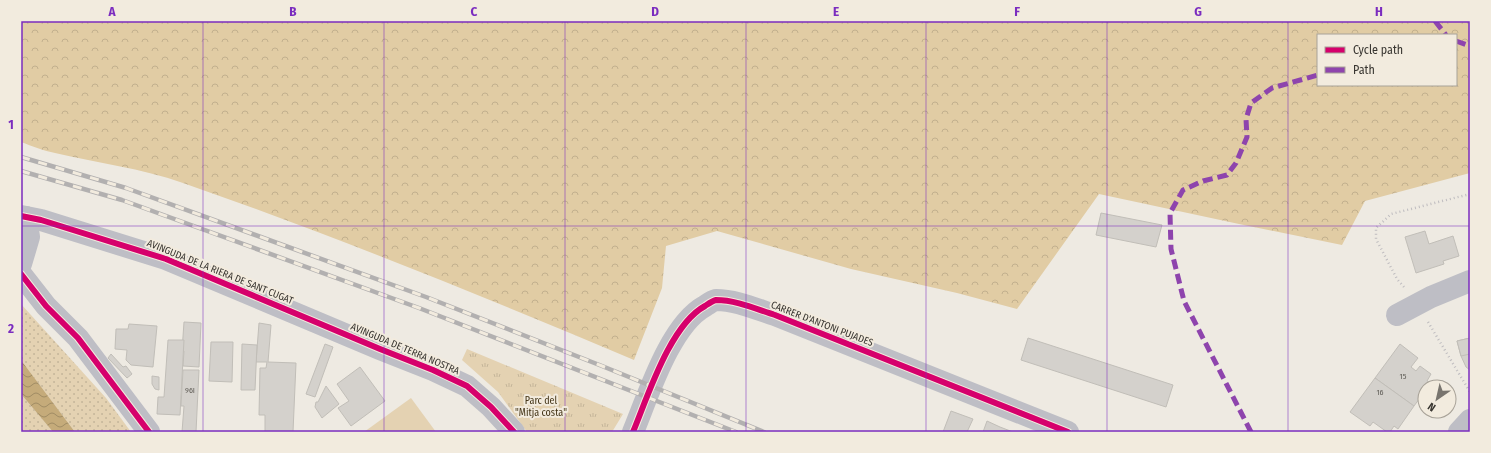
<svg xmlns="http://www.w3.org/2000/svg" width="1491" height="453" font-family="'Fira Sans Condensed',sans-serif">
  <defs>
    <pattern id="grass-dots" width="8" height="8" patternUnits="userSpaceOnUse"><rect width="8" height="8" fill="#e4d2b2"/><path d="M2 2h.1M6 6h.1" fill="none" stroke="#c4b599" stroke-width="1.8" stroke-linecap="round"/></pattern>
    <pattern id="forest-crowns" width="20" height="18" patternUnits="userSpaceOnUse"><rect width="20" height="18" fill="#e1cca4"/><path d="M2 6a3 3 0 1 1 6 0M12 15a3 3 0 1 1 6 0" fill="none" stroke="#c2b08e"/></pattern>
    <pattern id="park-tufts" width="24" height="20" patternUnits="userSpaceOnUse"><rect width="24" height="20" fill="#e4d2b2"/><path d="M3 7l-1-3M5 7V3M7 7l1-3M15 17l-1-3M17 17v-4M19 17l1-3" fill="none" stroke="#c4b599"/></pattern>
    <pattern id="water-waves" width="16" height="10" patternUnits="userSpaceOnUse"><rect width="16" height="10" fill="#c5ab7a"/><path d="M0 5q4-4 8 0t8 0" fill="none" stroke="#a18c64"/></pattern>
  </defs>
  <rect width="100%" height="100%" fill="#eeeae2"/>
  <!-- grass -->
  <g fill="url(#grass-dots)">
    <polygon points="21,304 106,398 131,432 75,432 21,360"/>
    <polygon points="21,394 53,432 21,432"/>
  </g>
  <!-- forest -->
  <path fill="url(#forest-crowns)" fill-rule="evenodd" d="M21 21H1470V173L1365 201 1342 245 1239 224 1099 194 1017 309 957 293 851 269 717 231 666 246 662 288 634 360C485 297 335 236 183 183 141 168 97 163 55 153 44 151 32 146 21 142ZM1318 35H1456V85H1318Z"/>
  <!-- park -->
  <polygon fill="url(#park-tufts)" points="467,349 623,414 612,432 527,432 498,392 462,360"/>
  <!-- pitch -->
  <polygon fill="#e4d2b2" points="411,398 436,432 364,432"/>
  <!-- water -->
  <polygon fill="url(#water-waves)" points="21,360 75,432 53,432 21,394"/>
  <!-- building -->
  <g fill="#d4d1cc" stroke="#c1beb8">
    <polygon points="1101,213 1162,225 1156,247 1096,235"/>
    <polygon points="1425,231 1429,244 1453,236 1459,256 1443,261 1444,264 1416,273 1405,237"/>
    <polygon points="184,322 201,323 199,367 183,366 184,351 182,351"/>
    <polygon points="259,323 271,325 268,362 296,363 293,432 265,432 265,415 259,415 260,368 266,368 267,362 256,362"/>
    <polygon points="129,324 157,326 153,367 131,365 126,360 127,350 115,349 116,329 128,329"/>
    <polygon points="1028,338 1173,385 1166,407 1021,360"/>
    <polygon points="1470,338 1470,370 1466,367 1461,356 1457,341"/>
    <polygon points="1470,338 1470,354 1461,356 1457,341"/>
    <polygon points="168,340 184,340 180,415 157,414 158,397 164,397"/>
    <polygon points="211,342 233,342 232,382 209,381"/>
    <polygon points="242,344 257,345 255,390 241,390"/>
    <polygon points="325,344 333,347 315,397 306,394"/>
    <polygon points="1400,344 1418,358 1411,367 1416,371 1420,366 1431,374 1427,381 1431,383 1428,387 1425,387 1425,391 1414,406 1375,378"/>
    <polygon points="111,354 123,367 126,366 132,374 127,378 108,358"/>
    <polygon points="360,367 385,401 351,426 338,408 349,401 337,384"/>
    <polygon points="183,370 199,370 196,432 182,432 184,406 181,406"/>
    <polygon points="152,376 159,377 159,390 155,389 152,384"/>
    <polygon points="1375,378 1414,406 1398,429 1394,426 1390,432 1387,432 1373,422 1370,426 1350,412"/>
    <polygon points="326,386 339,404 322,418 315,407 316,402 318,402"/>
    <polygon points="951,411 973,419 967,432 943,432"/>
    <polygon points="987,421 1000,427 1013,432 983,432"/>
  </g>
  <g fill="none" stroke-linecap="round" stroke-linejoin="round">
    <!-- path -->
    <g stroke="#bebcbf" stroke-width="2.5" stroke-dasharray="1 3" stroke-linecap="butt">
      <polyline points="1404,287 1397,279 1376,239 1376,228 1391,214 1470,194"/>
      <polyline points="1428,322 1470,392"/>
    </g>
    <!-- street -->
    <g stroke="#bebec5" stroke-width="22">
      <polyline points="21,216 41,220 166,259 380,349 433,370 467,386 491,407 514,432"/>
      <polyline points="21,264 29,237 26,217"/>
      <polyline points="21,274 46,306 78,338 149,432"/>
      <polyline points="1397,315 1431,297 1470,281"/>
      <path d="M633 432C648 396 670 325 705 306 708 304 712 301 716 300 736 300 756 309 775 315L1068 432"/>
      <polyline points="1459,432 1470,420"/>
    </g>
    <defs>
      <g id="rail">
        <polyline points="21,157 126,188 426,297 602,366 764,432"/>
        <polyline points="21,171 122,200 419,308 736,432"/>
      </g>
    </defs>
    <!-- rail casing -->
    <use href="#rail" stroke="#b2b0b0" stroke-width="4.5"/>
    <!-- rail -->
    <use href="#rail" stroke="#f2ebde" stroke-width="3" stroke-dasharray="9" stroke-linecap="butt"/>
    <!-- quiet -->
    <g stroke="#8e44ad" stroke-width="5" stroke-dasharray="10 5" stroke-linecap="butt">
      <polyline points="1435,21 1446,35"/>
      <polyline points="1456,41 1470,46"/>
      <polyline points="1251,432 1184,301 1171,249 1170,213 1183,190 1203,181 1227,175 1236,163 1247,137 1246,119 1251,103 1272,88 1318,75"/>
    </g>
    <defs>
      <g id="cycleway">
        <polyline points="21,216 41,220 166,259 380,349 433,370 467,386 491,407 514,432"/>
        <polyline points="21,274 46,306 78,338 149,432"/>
        <path d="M633 432C648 396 670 325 705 306 708 304 712 301 716 300 736 300 756 309 775 315L1068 432"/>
      </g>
    </defs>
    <!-- cycleway casing -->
    <use href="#cycleway" stroke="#f2ebde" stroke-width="8"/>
    <!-- cycleway -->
    <use href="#cycleway" stroke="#d6006c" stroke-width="6"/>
  </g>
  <!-- grid -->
  <path fill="none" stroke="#7b2cbf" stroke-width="1" stroke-opacity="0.55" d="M203 21V432M384 21V432M565 21V432M746 21V432M926 21V432M1107 21V432M1288 21V432M21 226H1470"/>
  <g text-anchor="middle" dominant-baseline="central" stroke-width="4" stroke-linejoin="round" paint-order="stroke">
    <!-- number labels -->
    <g font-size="8" fill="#615e58">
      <text x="1403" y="376">15</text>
      <text x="190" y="390">96I</text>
      <text x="1380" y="392">16</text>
    </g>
    <!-- street labels -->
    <g font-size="10" fill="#383530" stroke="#f2ebde">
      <text transform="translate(220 272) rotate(22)">AVINGUDA DE LA RIERA DE SANT CUGAT</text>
      <text transform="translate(822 324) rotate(21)">CARRER D'ANTONI PUJADES</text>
      <text transform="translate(405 349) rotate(23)">AVINGUDA DE TERRA NOSTRA</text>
    </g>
    <!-- park labels -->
    <g font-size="10" fill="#423315" stroke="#f2ebde">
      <text x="541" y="401">Parc del<tspan x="541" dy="12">"Mitja costa"</tspan></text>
    </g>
  </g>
  <!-- border -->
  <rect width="1491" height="453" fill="none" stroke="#f2ebde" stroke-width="44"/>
  <!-- legend -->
  <rect x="1317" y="34" width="140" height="52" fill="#f2ebde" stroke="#a8a298"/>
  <rect x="1325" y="47" width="20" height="6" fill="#d6006c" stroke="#a8a298"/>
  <text x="1353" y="54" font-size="12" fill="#383530">Cycle path</text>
  <rect x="1325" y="67" width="20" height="6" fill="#8e44ad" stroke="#a8a298"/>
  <text x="1353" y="74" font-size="12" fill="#383530">Path</text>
  <!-- north arrow -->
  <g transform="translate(1437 399) rotate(214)"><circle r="19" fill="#f2ebde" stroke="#a8a298"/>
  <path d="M0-3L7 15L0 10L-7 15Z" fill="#78746e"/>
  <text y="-6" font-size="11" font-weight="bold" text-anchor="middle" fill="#383530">N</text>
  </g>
  <rect x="22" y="22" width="1447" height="409" fill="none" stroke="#7b2cbf" stroke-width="1.5"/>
  <g font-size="13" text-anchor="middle" font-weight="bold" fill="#7b2cbf">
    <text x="112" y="16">A</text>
    <text x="293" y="16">B</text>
    <text x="474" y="16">C</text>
    <text x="655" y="16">D</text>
    <text x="836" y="16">E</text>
    <text x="1017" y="16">F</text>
    <text x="1198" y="16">G</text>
    <text x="1379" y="16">H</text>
    <text x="11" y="129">1</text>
    <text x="11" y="333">2</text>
  </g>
</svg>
